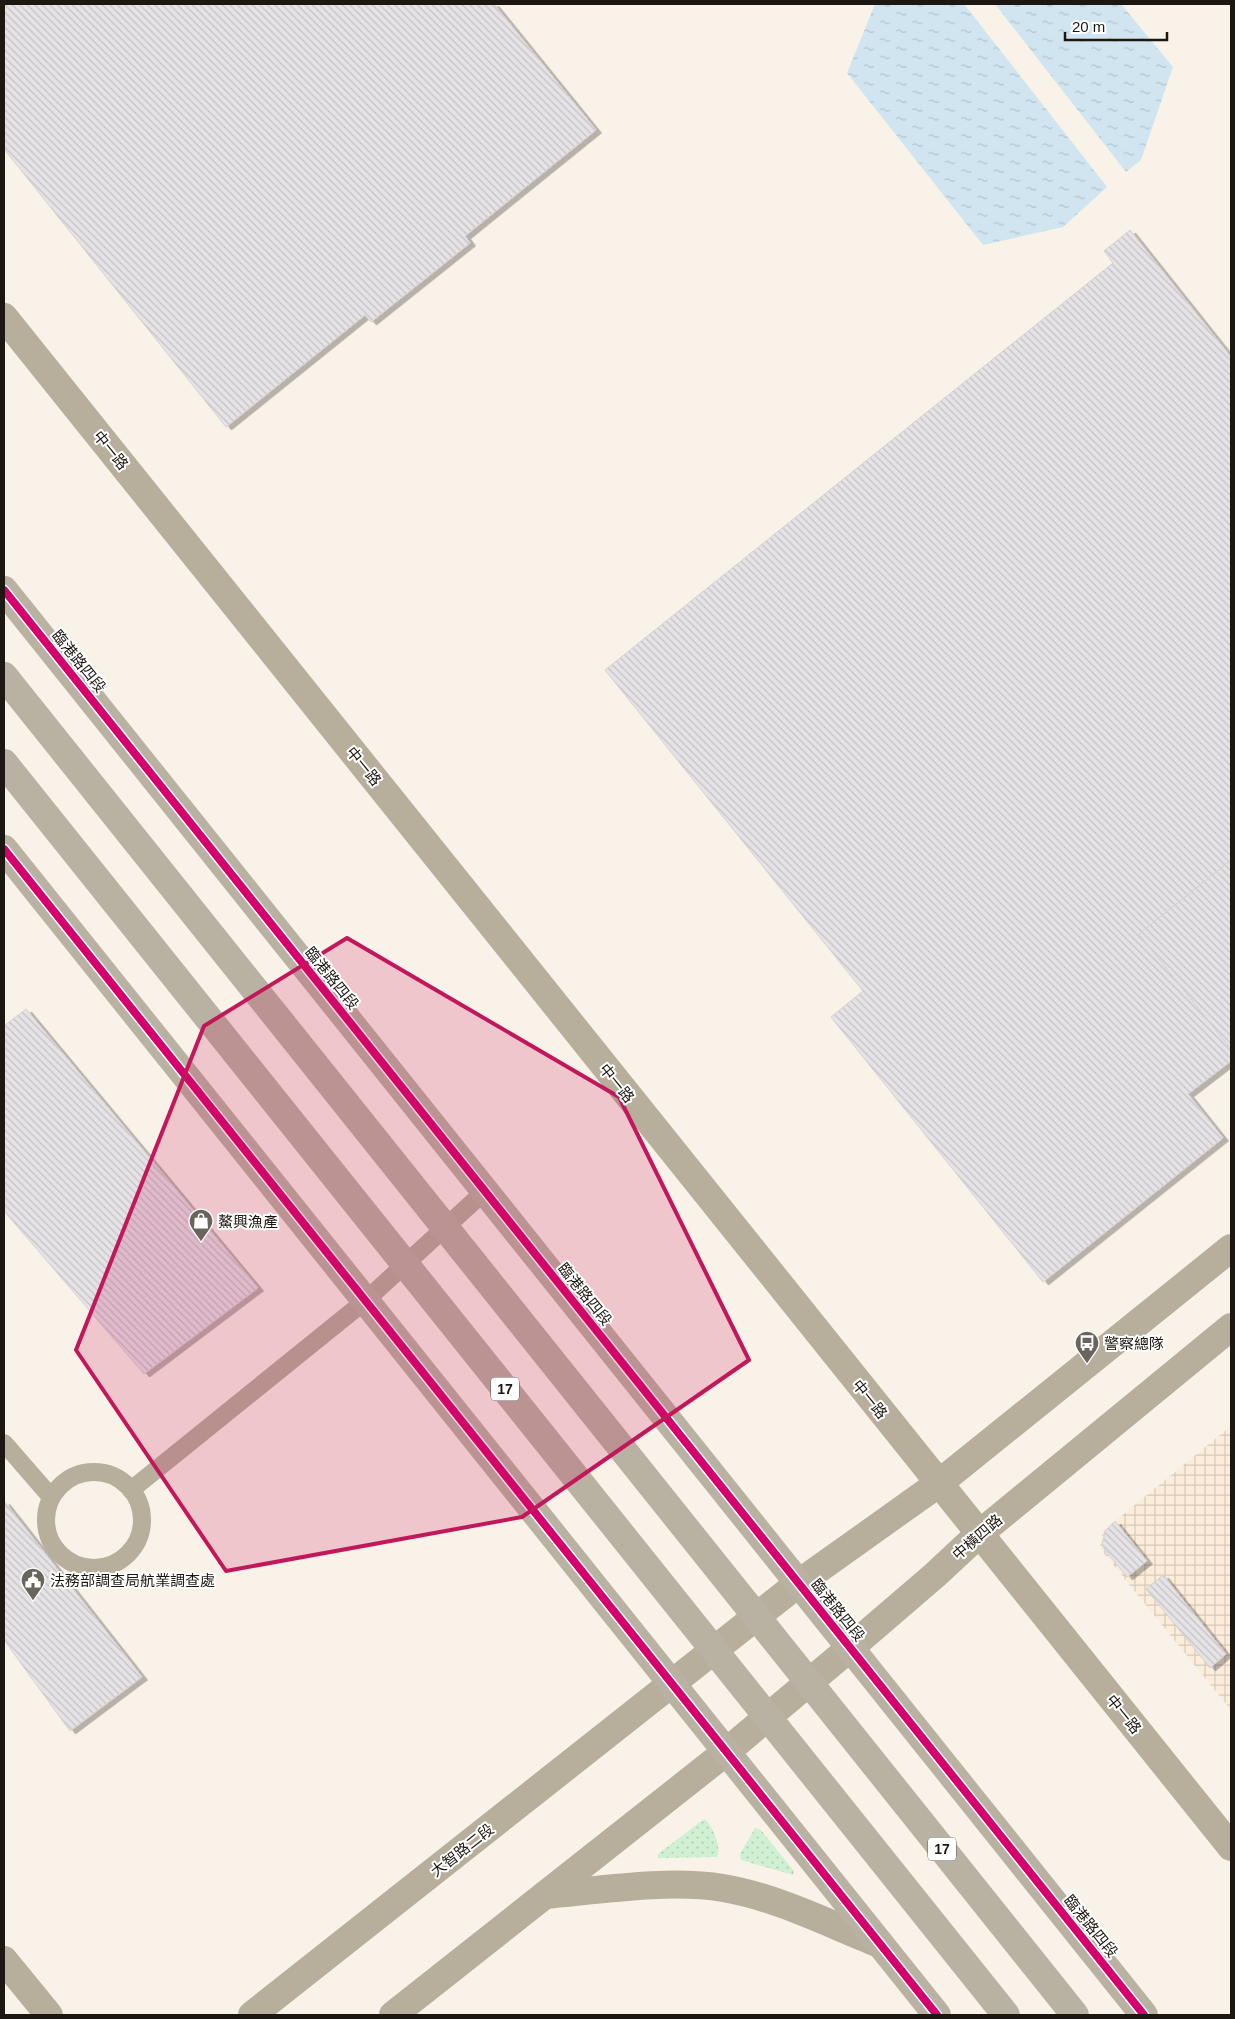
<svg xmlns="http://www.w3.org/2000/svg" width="1235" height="2019" font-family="Helvetica,'Noto Sans TC',sans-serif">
  <defs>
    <pattern id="industrial-grid" width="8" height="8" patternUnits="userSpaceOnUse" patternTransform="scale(1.25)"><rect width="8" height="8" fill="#fbedda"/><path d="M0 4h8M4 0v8" fill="none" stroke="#d7caba"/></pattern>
    <pattern id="grass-dots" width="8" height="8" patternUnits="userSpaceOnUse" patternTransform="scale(1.25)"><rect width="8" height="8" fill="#d0f0d4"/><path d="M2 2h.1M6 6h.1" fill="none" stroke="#b2cdb5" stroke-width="1.8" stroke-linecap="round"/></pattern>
    <pattern id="water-ripples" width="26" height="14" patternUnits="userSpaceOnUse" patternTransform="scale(1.25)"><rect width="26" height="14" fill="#d0e5f0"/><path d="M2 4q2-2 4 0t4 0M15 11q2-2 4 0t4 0" fill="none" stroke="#b2c4cd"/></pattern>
    <pattern id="building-back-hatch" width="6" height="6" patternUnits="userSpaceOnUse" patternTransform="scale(1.25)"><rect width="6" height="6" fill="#e6e3e7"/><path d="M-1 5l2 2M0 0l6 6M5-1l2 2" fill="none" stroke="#c5c2c5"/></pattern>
    <filter id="shadow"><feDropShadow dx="5.5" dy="3" stdDeviation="0" flood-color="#0004"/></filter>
  </defs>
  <rect width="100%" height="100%" fill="#f9f2e8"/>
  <!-- industrial -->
  <polygon fill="url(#industrial-grid)" points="1231,1426 1231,1710 1102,1551 1100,1545 1103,1532 1108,1527"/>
  <!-- grass -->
  <g fill="url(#grass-dots)">
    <path d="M704 1819C712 1823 722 1849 717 1857L658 1858V1854Z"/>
    <polygon points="755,1828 761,1830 794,1871 793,1875 741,1860 740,1854"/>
  </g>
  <!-- water -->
  <g fill="url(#water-ripples)">
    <polygon points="875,4 964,4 1107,187 1063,227 983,245 847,73"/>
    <polygon points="995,4 1121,4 1173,67 1141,160 1126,172"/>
  </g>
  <!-- building -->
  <g fill="url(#building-back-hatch)" stroke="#d5d2d2" filter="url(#shadow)">
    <polygon points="4,4 494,4 596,130 465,236 470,243 371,322 365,315 226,427 4,149"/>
    <polygon points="1130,230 1231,357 1231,860 1139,934 1231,1049 1231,1061 1188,1094 1223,1138 1043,1282 831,1017 863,991 605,670 1113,263 1104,251"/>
    <polygon points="1231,860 1231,1049 1139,934"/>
    <polygon points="26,1009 258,1288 144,1374 4,1211 4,1026"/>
    <polygon points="4,1501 142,1677 70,1731 4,1640"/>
    <polygon points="1115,1521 1147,1561 1127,1577 1104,1549 1102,1543 1106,1530"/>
    <polygon points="1163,1575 1226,1654 1210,1668 1146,1589"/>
  </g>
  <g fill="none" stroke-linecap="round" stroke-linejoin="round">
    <!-- service -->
    <g stroke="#b7ae9c" stroke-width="18">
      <polyline points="4,1443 51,1497"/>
      <circle cx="94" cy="1520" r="48"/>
      <polyline points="131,1490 365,1301 485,1191"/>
    </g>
    <!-- minor -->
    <g stroke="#b7ae9c" stroke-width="28">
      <polyline points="4,317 1231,1847"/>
      <polyline points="671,1684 799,1583 938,1484 1231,1248"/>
      <polyline points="726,1752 850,1648 935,1575 979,1534 1231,1327"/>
      <polyline points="4,1960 49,2015"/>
    </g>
    <!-- tertiary -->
    <g stroke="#b7ae9c" stroke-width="28">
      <path d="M545 1895C600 1890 669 1879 723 1888 777 1897 829 1924 880 1944"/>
      <polyline points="252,2015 671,1684"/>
      <polyline points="393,2015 726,1752"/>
    </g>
    <!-- primary -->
    <g stroke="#b9b2a2" stroke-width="28">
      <polyline points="4,590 1144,2015"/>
      <polyline points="4,676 1075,2015"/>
      <polyline points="4,763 1006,2015"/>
      <polyline points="4,849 937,2015"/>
    </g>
    <defs>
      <g id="cycleway">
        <polyline points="4,590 1144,2015"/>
        <polyline points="4,849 937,2015"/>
      </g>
    </defs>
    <!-- cycleway casing -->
    <use href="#cycleway" stroke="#fff" stroke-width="11"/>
    <!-- cycleway -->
    <use href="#cycleway" stroke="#d6006c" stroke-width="8"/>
  </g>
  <!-- marked area -->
  <path fill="#c2185b" fill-opacity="0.2" stroke="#c2185b" stroke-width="4" stroke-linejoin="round" d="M347 938 619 1097 749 1360 522 1517 226 1571 76 1350 204 1026Z"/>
  <!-- icons -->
  <defs>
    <symbol id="shop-pin" viewBox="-11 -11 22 30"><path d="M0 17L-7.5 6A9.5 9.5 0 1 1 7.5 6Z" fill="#69645c" stroke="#fff"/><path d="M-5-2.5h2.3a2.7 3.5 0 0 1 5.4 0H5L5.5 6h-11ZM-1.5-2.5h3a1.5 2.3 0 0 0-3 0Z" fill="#fff"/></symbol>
    <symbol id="bus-pin" viewBox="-11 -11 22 30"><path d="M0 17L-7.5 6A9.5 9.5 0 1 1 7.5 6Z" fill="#69645c" stroke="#fff"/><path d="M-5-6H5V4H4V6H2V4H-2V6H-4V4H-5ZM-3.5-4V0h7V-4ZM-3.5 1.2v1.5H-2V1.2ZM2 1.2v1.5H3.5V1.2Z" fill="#fff"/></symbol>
    <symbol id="civic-pin" viewBox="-11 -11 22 30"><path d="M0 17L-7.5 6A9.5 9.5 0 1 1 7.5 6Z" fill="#69645c" stroke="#fff"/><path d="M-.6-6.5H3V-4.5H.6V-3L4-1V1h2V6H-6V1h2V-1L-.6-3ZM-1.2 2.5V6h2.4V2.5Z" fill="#fff"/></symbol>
  </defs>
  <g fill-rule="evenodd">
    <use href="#shop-pin" x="187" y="1207" width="28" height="38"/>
    <use href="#bus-pin" x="1073" y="1329" width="28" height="38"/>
    <use href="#civic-pin" x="19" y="1566" width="28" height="38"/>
  </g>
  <g text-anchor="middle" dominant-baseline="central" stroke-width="4" stroke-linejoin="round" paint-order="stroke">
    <!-- shield labels -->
    <g fill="#fff" stroke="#605d58" stroke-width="1">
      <rect x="491" y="1377.5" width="28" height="23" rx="4"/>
      <rect x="928" y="1837.5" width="28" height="23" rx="4"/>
    </g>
    <g font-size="14" font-weight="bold" fill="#1c1710">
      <text x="505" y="1389">17</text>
      <text x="942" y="1849">17</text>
    </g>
    <!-- street labels -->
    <g font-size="15" fill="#1c1710" stroke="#fff">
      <text transform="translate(111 450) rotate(51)">中一路</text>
      <text transform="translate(79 661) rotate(51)">臨港路四段</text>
      <text transform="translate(364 766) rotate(51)">中一路</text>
      <text transform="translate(332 978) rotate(51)">臨港路四段</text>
      <text transform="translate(617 1083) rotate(51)">中一路</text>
      <text transform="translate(585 1294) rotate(51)">臨港路四段</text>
      <text transform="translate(870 1399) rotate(51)">中一路</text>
      <text transform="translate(977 1537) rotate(-41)">中橫四路</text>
      <text transform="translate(838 1610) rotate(51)">臨港路四段</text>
      <text transform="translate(1124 1714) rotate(51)">中一路</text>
      <text transform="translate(462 1850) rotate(-38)">大智路二段</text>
      <text transform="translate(1091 1926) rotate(51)">臨港路四段</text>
    </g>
    <!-- poi labels -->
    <g font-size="15" fill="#1c1710" stroke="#fff" text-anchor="start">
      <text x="218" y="1221">鰲興漁產</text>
      <text x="1104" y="1343">警察總隊</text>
      <text x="50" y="1580">法務部調查局航業調查處</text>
    </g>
  </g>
  <!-- border -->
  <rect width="1235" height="2019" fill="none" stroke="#1c1710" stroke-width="10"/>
  <!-- scale -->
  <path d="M1065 32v8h102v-8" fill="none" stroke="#1c1710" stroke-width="2.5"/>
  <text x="1072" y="32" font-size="15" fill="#1c1710" stroke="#ffffff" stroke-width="4" paint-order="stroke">20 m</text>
</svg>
